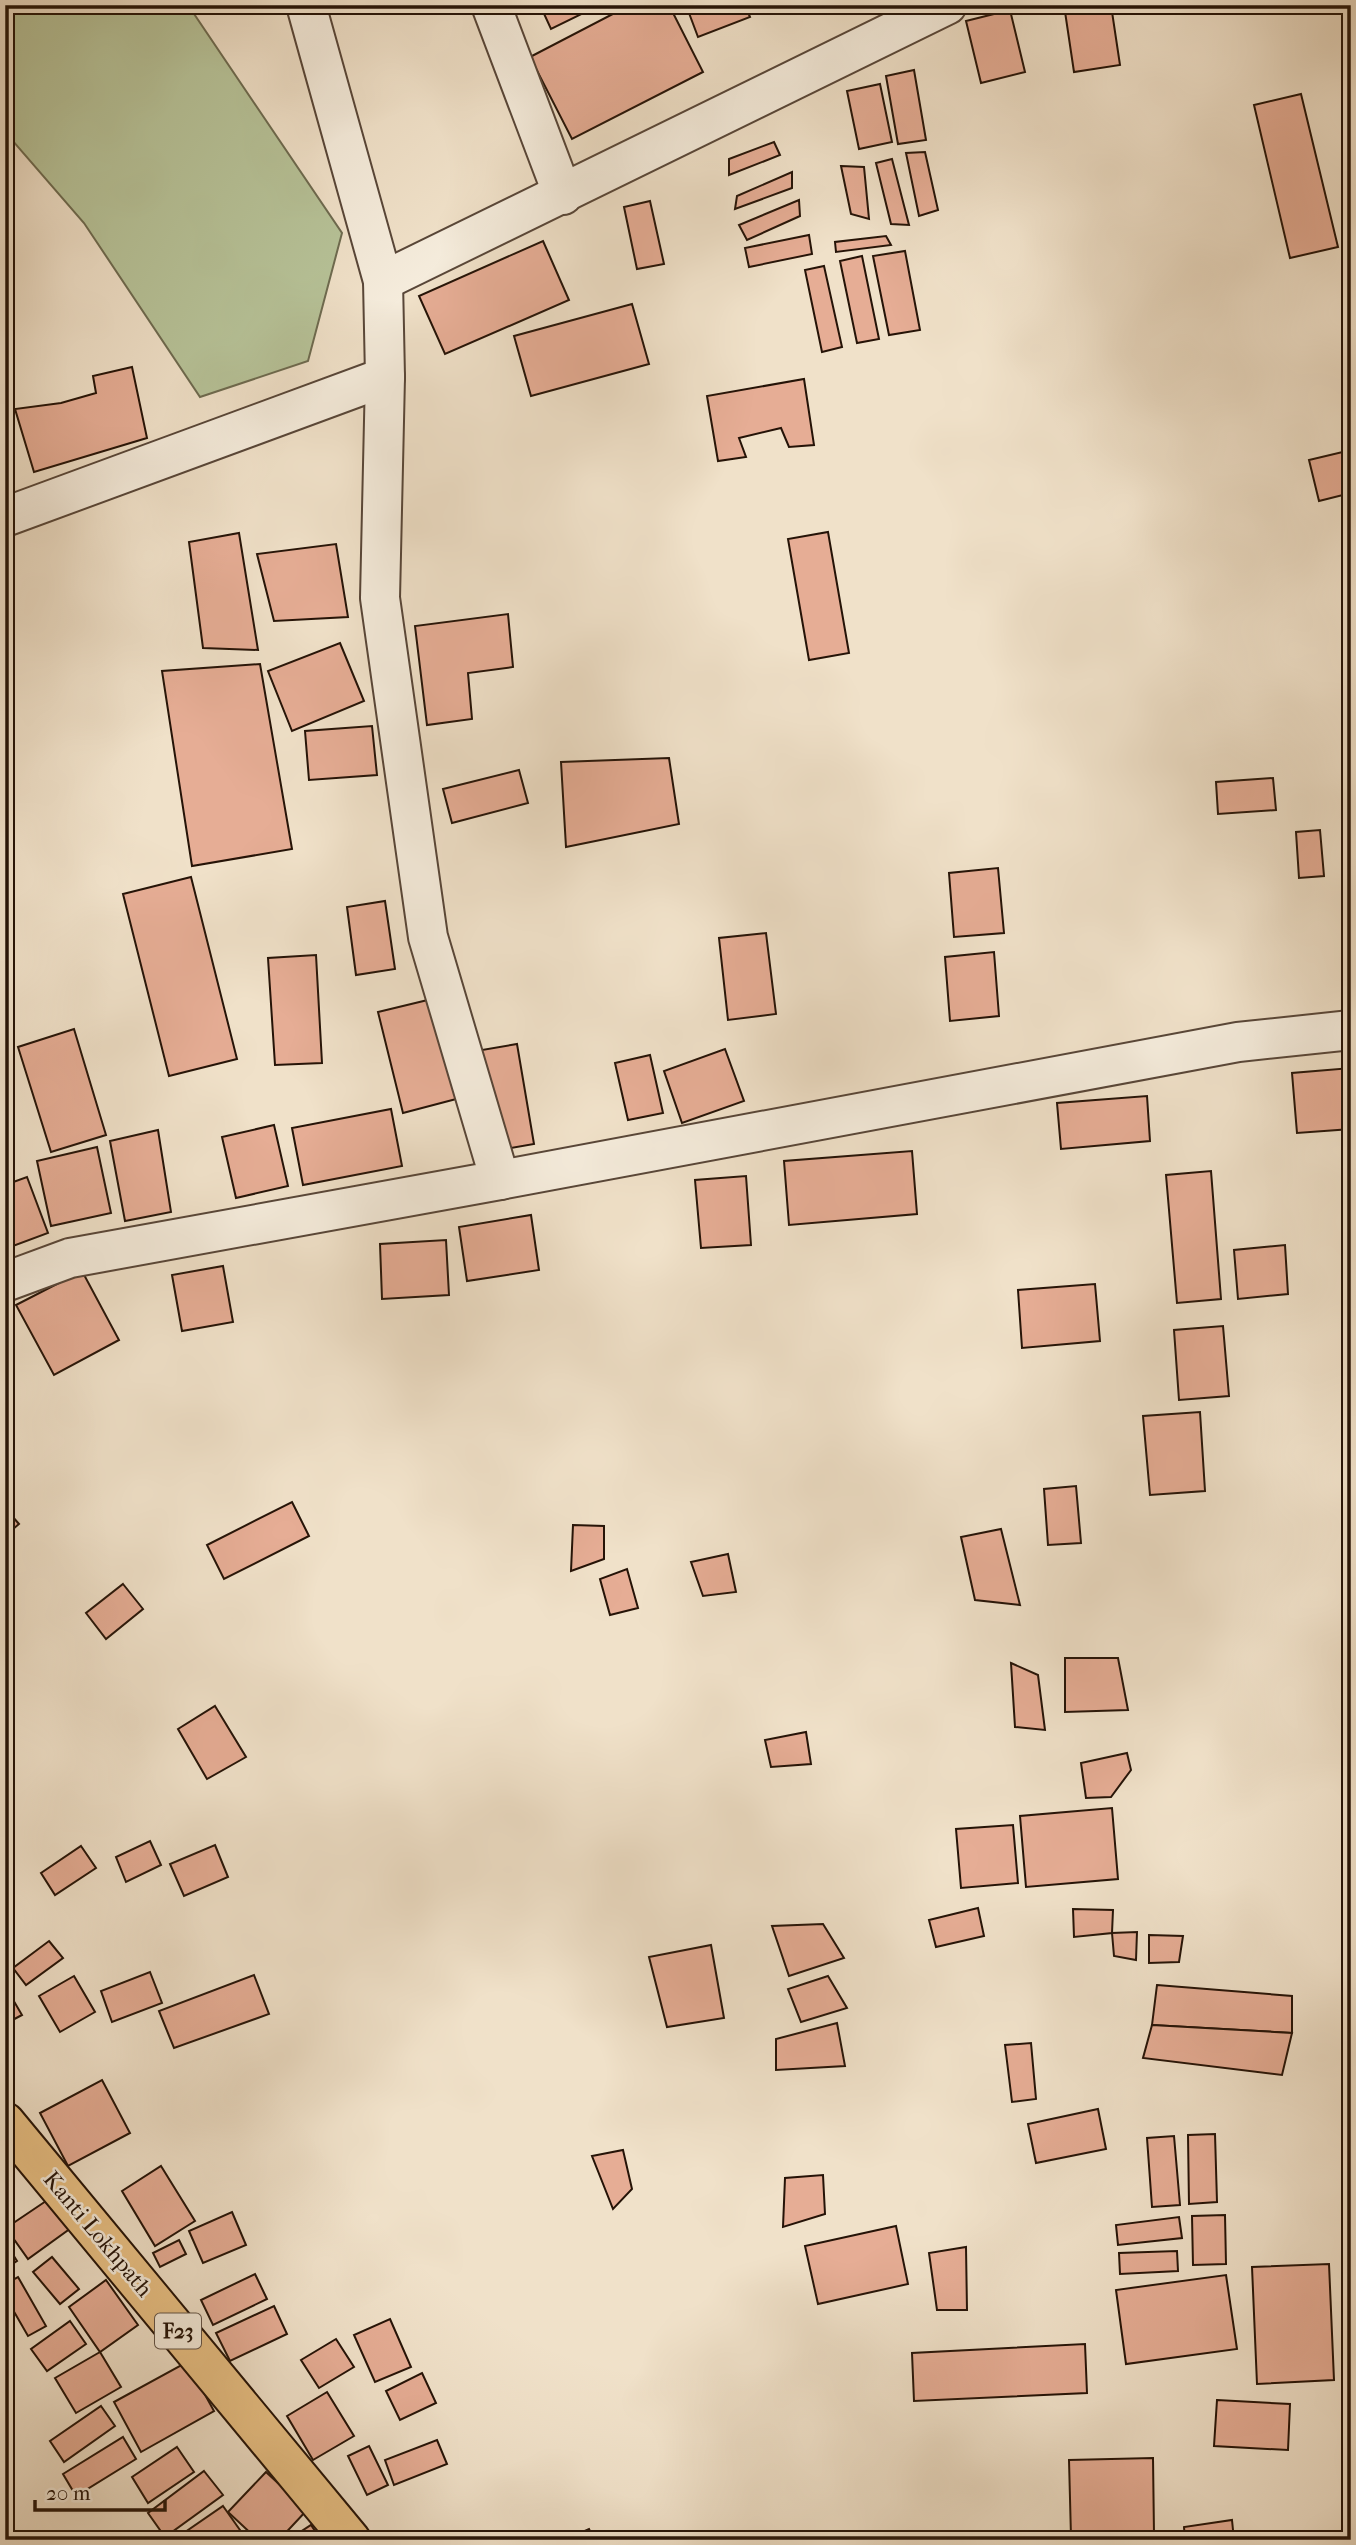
<svg xmlns="http://www.w3.org/2000/svg" width="1356" height="2545" font-family="'IM FELL French Canon',serif">
  <rect width="100%" height="100%" fill="#f0e1c9"/>
  <filter id="stains"><feTurbulence type="fractalNoise" baseFrequency=".00286" numOctaves="4"/><feColorMatrix values="0 0 0 0 .2 0 0 0 0 .09 0 0 0 0 .02 0 0 0 .5 -.17"/></filter>
  <radialGradient id="worn" r=".72"><stop offset=".6" stop-color="#630" stop-opacity="0"/><stop offset="1" stop-color="#630" stop-opacity=".3"/></radialGradient>
  <!-- green -->
  <polygon fill="#b7c399" stroke="#6e6b50" stroke-width="2" points="5,5 188,5 342,233 308,361 200,397 84,223 5,132"/>
  <!-- building -->
  <g fill="#e6ad95" stroke="#251307" stroke-width="2">
    <polygon points="540,5 598,5 598,6 551,29"/>
    <polygon points="630,5 669,5 703,72 572,139 530,57"/>
    <polygon points="686,5 745,5 750,17 698,37"/>
    <polygon points="1064,5 1111,5 1120,65 1074,72"/>
    <polygon points="1010,10 1025,72 981,83 966,21"/>
    <polygon points="914,70 926,140 898,144 886,76"/>
    <polygon points="880,84 892,142 859,149 847,91"/>
    <polygon points="1301,94 1338,247 1290,258 1254,105"/>
    <polygon points="774,142 780,155 729,175 729,159"/>
    <polygon points="925,152 938,210 919,216 906,153"/>
    <polygon points="892,159 909,225 891,224 876,163"/>
    <polygon points="841,166 864,167 869,219 851,214"/>
    <polygon points="792,172 792,188 735,209 737,196"/>
    <polygon points="799,200 800,216 747,240 739,225"/>
    <polygon points="650,201 664,264 637,269 624,207"/>
    <polygon points="809,235 812,254 749,267 745,248"/>
    <polygon points="886,236 891,245 836,252 835,242"/>
    <polygon points="543,241 569,300 445,354 419,296"/>
    <polygon points="905,251 920,330 889,335 873,256"/>
    <polygon points="862,256 879,339 857,343 840,261"/>
    <polygon points="824,266 842,347 822,352 805,270"/>
    <polygon points="632,304 649,364 531,396 514,336"/>
    <polygon points="132,367 147,438 34,472 15,409 61,403 96,393 93,376"/>
    <polygon points="804,379 814,445 789,447 781,428 739,438 746,457 718,461 707,396"/>
    <polygon points="1351,450 1351,493 1319,501 1309,460"/>
    <polygon points="828,532 849,653 809,660 788,539"/>
    <polygon points="239,533 258,650 203,648 189,542"/>
    <polygon points="336,544 348,617 274,621 257,554"/>
    <polygon points="508,614 513,667 468,673 472,719 427,725 415,626"/>
    <polygon points="340,643 364,701 292,731 268,671"/>
    <polygon points="260,664 292,849 192,866 162,671"/>
    <polygon points="372,726 377,775 309,780 305,731"/>
    <polygon points="669,758 679,824 566,847 561,762"/>
    <polygon points="519,770 528,803 452,823 443,789"/>
    <polygon points="1273,778 1276,810 1218,814 1216,782"/>
    <polygon points="1320,830 1324,876 1299,878 1296,832"/>
    <polygon points="998,868 1004,933 954,937 949,873"/>
    <polygon points="191,877 237,1059 169,1076 123,894"/>
    <polygon points="385,901 395,969 356,975 347,907"/>
    <polygon points="766,933 776,1014 728,1020 719,938"/>
    <polygon points="994,952 999,1016 950,1021 945,957"/>
    <polygon points="316,955 322,1063 275,1065 268,958"/>
    <polygon points="436,998 460,1098 403,1113 378,1012"/>
    <polygon points="74,1029 106,1135 51,1152 18,1047"/>
    <polygon points="517,1044 534,1144 493,1151 476,1051"/>
    <polygon points="725,1049 744,1101 682,1123 664,1071"/>
    <polygon points="650,1055 663,1113 628,1120 615,1063"/>
    <polygon points="1351,1068 1351,1129 1297,1133 1292,1073"/>
    <polygon points="1147,1096 1150,1141 1061,1149 1057,1103"/>
    <polygon points="391,1109 402,1166 303,1185 292,1128"/>
    <polygon points="274,1125 288,1186 236,1198 222,1137"/>
    <polygon points="158,1130 171,1212 125,1221 110,1141"/>
    <polygon points="97,1147 111,1213 51,1226 37,1161"/>
    <polygon points="912,1151 917,1214 789,1225 784,1161"/>
    <polygon points="1211,1171 1221,1299 1177,1303 1166,1175"/>
    <polygon points="746,1176 751,1245 701,1248 695,1180"/>
    <polygon points="27,1177 48,1233 13,1246 5,1224 5,1185"/>
    <polygon points="531,1215 539,1270 467,1281 459,1227"/>
    <polygon points="446,1240 449,1295 382,1299 380,1244"/>
    <polygon points="1285,1245 1288,1294 1238,1299 1234,1250"/>
    <polygon points="223,1266 233,1322 182,1331 172,1275"/>
    <polygon points="82,1271 119,1340 54,1375 16,1305"/>
    <polygon points="1095,1284 1100,1341 1022,1348 1018,1290"/>
    <polygon points="1223,1326 1229,1396 1179,1400 1174,1330"/>
    <polygon points="1200,1412 1205,1491 1150,1495 1143,1416"/>
    <polygon points="1076,1486 1081,1543 1048,1545 1044,1489"/>
    <polygon points="292,1502 309,1536 224,1579 207,1545"/>
    <polygon points="5,1508 19,1524 5,1536"/>
    <polygon points="573,1525 604,1526 604,1559 571,1571"/>
    <polygon points="1001,1529 1020,1605 975,1600 961,1537"/>
    <polygon points="728,1554 736,1592 703,1596 691,1562"/>
    <polygon points="627,1569 638,1608 610,1615 600,1579"/>
    <polygon points="123,1584 143,1609 106,1639 86,1613"/>
    <polygon points="1065,1658 1118,1658 1128,1710 1065,1712"/>
    <polygon points="1011,1663 1038,1675 1045,1730 1015,1727"/>
    <polygon points="215,1706 246,1757 207,1779 178,1729"/>
    <polygon points="806,1732 811,1764 771,1767 765,1740"/>
    <polygon points="1127,1753 1131,1770 1111,1797 1086,1798 1081,1763"/>
    <polygon points="1112,1808 1118,1879 1026,1887 1020,1816"/>
    <polygon points="1013,1825 1018,1883 961,1888 956,1829"/>
    <polygon points="150,1841 161,1865 126,1882 116,1857"/>
    <polygon points="215,1845 228,1877 184,1896 170,1864"/>
    <polygon points="81,1846 96,1868 55,1895 41,1873"/>
    <polygon points="978,1908 984,1936 936,1947 929,1920"/>
    <polygon points="1073,1909 1113,1910 1112,1933 1074,1937"/>
    <polygon points="823,1924 844,1958 789,1976 772,1926"/>
    <polygon points="1137,1932 1136,1960 1114,1956 1112,1933"/>
    <polygon points="1149,1935 1183,1936 1179,1962 1149,1963"/>
    <polygon points="49,1941 63,1958 26,1985 13,1968"/>
    <polygon points="711,1945 724,2018 667,2027 649,1957"/>
    <polygon points="150,1972 162,2003 112,2022 101,1991"/>
    <polygon points="254,1975 269,2014 174,2048 159,2011"/>
    <polygon points="74,1976 95,2012 60,2032 39,1996"/>
    <polygon points="828,1976 847,2008 801,2022 788,1989"/>
    <polygon points="1157,1985 1292,1996 1292,2033 1152,2025"/>
    <polygon points="5,1986 22,2015 5,2024"/>
    <polygon points="837,2023 845,2066 776,2070 776,2039"/>
    <polygon points="1152,2025 1292,2033 1282,2075 1143,2058"/>
    <polygon points="1031,2043 1036,2099 1012,2102 1005,2045"/>
    <polygon points="102,2080 130,2133 68,2166 40,2113"/>
    <polygon points="1098,2109 1106,2149 1036,2163 1028,2124"/>
    <polygon points="1215,2134 1217,2202 1189,2204 1188,2135"/>
    <polygon points="1174,2136 1180,2205 1152,2207 1147,2138"/>
    <polygon points="623,2150 632,2189 613,2209 592,2156"/>
    <polygon points="161,2166 195,2221 155,2246 122,2191"/>
    <polygon points="823,2175 825,2214 783,2227 785,2178"/>
    <polygon points="49,2199 71,2228 28,2259 6,2228"/>
    <polygon points="232,2212 246,2245 203,2263 189,2231"/>
    <polygon points="1225,2215 1226,2264 1193,2265 1192,2216"/>
    <polygon points="1179,2217 1182,2238 1118,2245 1116,2225"/>
    <polygon points="896,2226 908,2284 818,2304 805,2246"/>
    <polygon points="179,2240 186,2254 160,2267 153,2253"/>
    <polygon points="5,2242 17,2261 5,2269"/>
    <polygon points="966,2247 967,2310 937,2310 929,2253"/>
    <polygon points="1177,2251 1178,2271 1120,2274 1119,2253"/>
    <polygon points="52,2257 79,2289 60,2304 33,2272"/>
    <polygon points="1329,2264 1334,2380 1257,2384 1252,2267"/>
    <polygon points="255,2274 267,2299 213,2325 201,2300"/>
    <polygon points="1226,2275 1237,2349 1126,2364 1116,2290"/>
    <polygon points="18,2277 46,2326 28,2336 5,2296 5,2284"/>
    <polygon points="106,2280 138,2325 100,2352 69,2307"/>
    <polygon points="274,2306 287,2334 230,2361 216,2333"/>
    <polygon points="390,2319 411,2367 375,2382 354,2335"/>
    <polygon points="70,2321 86,2344 47,2371 31,2349"/>
    <polygon points="336,2339 354,2367 319,2388 301,2360"/>
    <polygon points="1085,2344 1087,2393 914,2401 912,2353"/>
    <polygon points="100,2352 121,2387 76,2413 55,2378"/>
    <polygon points="187,2362 214,2411 141,2452 114,2402"/>
    <polygon points="422,2373 436,2403 400,2420 386,2391"/>
    <polygon points="327,2392 354,2436 313,2460 287,2416"/>
    <polygon points="1217,2400 1290,2404 1288,2450 1214,2446"/>
    <polygon points="101,2406 115,2426 64,2462 50,2441"/>
    <polygon points="123,2437 136,2459 76,2496 63,2474"/>
    <polygon points="437,2440 447,2464 394,2485 385,2460"/>
    <polygon points="369,2446 388,2485 367,2495 348,2456"/>
    <polygon points="177,2447 194,2472 148,2503 132,2477"/>
    <polygon points="1153,2458 1154,2534 1071,2537 1069,2460"/>
    <polygon points="204,2471 223,2495 165,2537 148,2513"/>
    <polygon points="266,2472 307,2510 279,2540 258,2540 228,2512"/>
    <polygon points="223,2506 247,2540 175,2540 175,2539"/>
    <polygon points="1232,2520 1234,2540 1185,2540 1184,2527"/>
    <polygon points="311,2525 321,2540 288,2540"/>
    <polygon points="589,2529 594,2540 564,2540"/>
  </g>
  <g fill="none" stroke-linecap="round" stroke-linejoin="round">
    <defs>
      <g id="minor">
        <polyline points="491,5 563,195"/>
        <polyline points="383,281 947,5"/>
        <polyline points="5,517 385,377 383,281 306,5"/>
        <polyline points="500,1180 1238,1042 1351,1030"/>
        <polyline points="5,1282 70,1258 500,1180 428,937 380,598 385,377"/>
      </g>
      <polyline id="major" points="5,2122 351,2540"/>
    </defs>
    <!-- minor casing -->
    <use href="#minor" stroke="#584638" stroke-width="42"/>
    <!-- major casing -->
    <use href="#major" stroke="#251307" stroke-width="42"/>
    <!-- minor -->
    <use href="#minor" stroke="#f5ecdc" stroke-width="38"/>
    <!-- major -->
    <use href="#major" stroke="#e8c084" stroke-width="38"/>
  </g>
  <g text-anchor="middle" dominant-baseline="central" stroke-width="5" stroke-linejoin="round" paint-order="stroke">
    <!-- shield labels -->
    <rect fill="#f5ecdc" stroke="#635447" stroke-width="2" x="155" y="2313.5" width="46" height="35" rx="5"/>
    <g font-size="21" font-weight="bold" fill="#251307">
      <text x="178" y="2331">F23</text>
    </g>
    <!-- street labels -->
    <g font-size="23" fill="#251307" stroke="#f5ecdc">
      <text transform="translate(98 2234) rotate(50)">Kanti Lokhpath</text>
    </g>
  </g>
  <!-- margin -->
  <rect width="1356" height="2545" fill="none" stroke="#f0e1c9" stroke-width="28"/>
  <rect x="7" y="7" width="1342" height="2531" fill="none" stroke="#251307" stroke-width="3.5"/>
  <rect x="14" y="14" width="1328" height="2517" fill="none" stroke="#251307" stroke-width="2"/>
  <!-- scale -->
  <path d="M35 2500v10h130v-10" fill="none" stroke="#251307" stroke-width="3.5"/>
  <text x="46" y="2500" font-size="21" fill="#251307" stroke="#f5ecdc" stroke-width="5" paint-order="stroke">20 m</text>
  <rect width="100%" height="100%" filter="url(#stains)"/>
  <rect width="100%" height="100%" fill="url(#worn)"/>
</svg>
